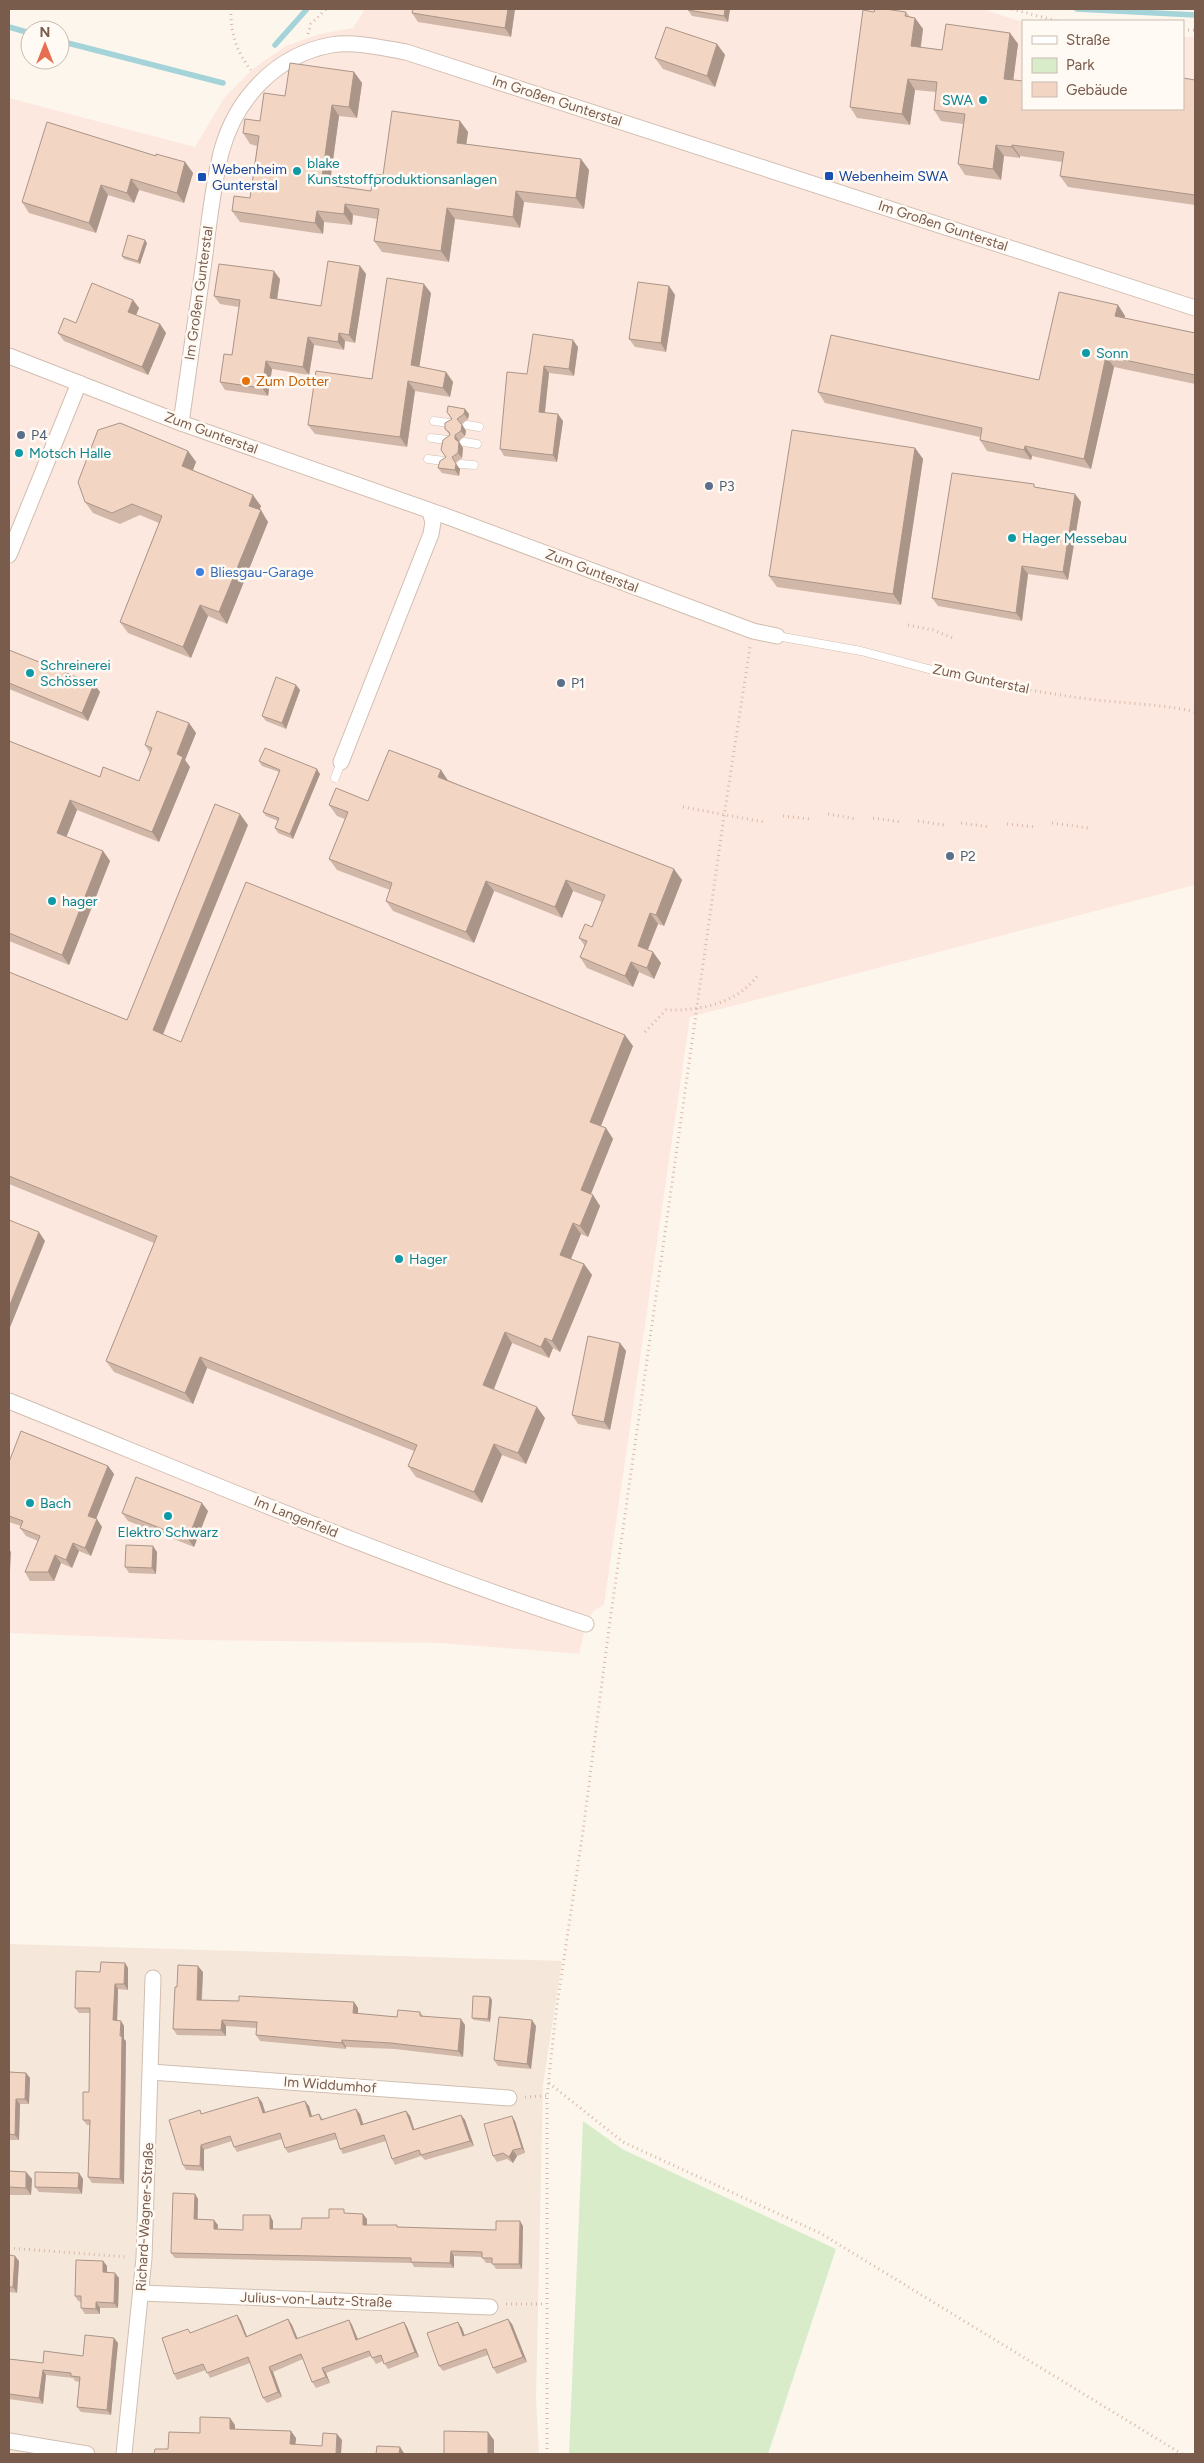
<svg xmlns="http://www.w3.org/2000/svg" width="1204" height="2463" font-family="Figtree,sans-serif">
  <rect width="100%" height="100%" fill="#fdf6ec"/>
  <!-- residential -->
  <polygon fill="#f5e8da" points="9,1944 562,1961 543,2085 536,2399 539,2454 9,2454"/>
  <!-- commercial -->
  <polygon fill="#fde8e0" points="365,9 982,9 1023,22 1023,109 1183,109 1183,37 1195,37 1195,885 690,1017 604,1605 594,1610 586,1624 579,1654 442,1643 191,1640 9,1633 9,98 195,147 224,98 254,68 286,46 319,34 353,28"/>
  <!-- green -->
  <polygon fill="#d8ecc9" points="583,2121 622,2149 836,2249 768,2454 569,2454"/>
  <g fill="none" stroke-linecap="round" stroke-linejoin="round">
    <!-- stream -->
    <g stroke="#a5d3da" stroke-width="5.5">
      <polyline points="1077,9 1195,15"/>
      <polyline points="9,27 30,33"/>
      <polyline points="60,41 223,83"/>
      <polyline points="275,45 307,9"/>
    </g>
    <defs>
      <g id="service">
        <polyline points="434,421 450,423"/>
        <polyline points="467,425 479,427"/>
        <polyline points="431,438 448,440"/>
        <polyline points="464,442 477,444"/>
        <polyline points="428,459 444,461"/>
        <polyline points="461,464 474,465"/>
        <polyline points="777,636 861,651 936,671"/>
        <polyline points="335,778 341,762"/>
      </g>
      <g id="minor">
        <polyline points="9,356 181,423 451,518 753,631 777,636"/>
        <path d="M181 423C189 367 197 310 205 254 209 220 213 186 221 153 235 99 276 55 331 45 356 41 382 48 406 52L1195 308"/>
        <polyline points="9,555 79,383"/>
        <polyline points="341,762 431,534 433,522 430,512"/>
        <path d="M9 1401C200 1478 390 1560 586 1624"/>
        <polyline points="151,2072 509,2098"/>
        <polyline points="141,2293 490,2307"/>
        <polyline points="9,2441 87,2454"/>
        <polyline points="124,2454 144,2258 153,1978"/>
      </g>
    </defs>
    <!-- service casing -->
    <use href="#service" stroke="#d1beb0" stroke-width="9"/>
    <!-- minor casing -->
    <use href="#minor" stroke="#d1beb0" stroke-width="17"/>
    <!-- path -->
    <g stroke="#d9b8a5" stroke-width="3" stroke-dasharray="1 4" stroke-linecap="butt">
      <path d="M231 9C230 32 237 53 251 70"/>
      <polyline points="1012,9 1057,21"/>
      <polyline points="1183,30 1195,30"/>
      <polyline points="308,34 311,24 326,9"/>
      <polyline points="908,625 933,630 953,638"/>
      <path d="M947 673C997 684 1046 694 1097 700 1130 704 1163 704 1195 712"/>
      <polyline points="683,807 764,822"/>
      <polyline points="828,814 856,819"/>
      <polyline points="783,816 811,819"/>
      <polyline points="873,818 901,822"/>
      <polyline points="918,821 944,825"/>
      <polyline points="961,823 990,827"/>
      <polyline points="1052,823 1088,828"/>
      <polyline points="1007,824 1036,827"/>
      <path d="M645 1032 666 1010C698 1011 737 1004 757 976"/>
      <polyline points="549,2083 623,2142 820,2233 1182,2454"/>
      <polyline points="525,2097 547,2096"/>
      <polyline points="9,2248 128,2257"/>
      <polyline points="506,2304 546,2304"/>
      <polyline points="547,2454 547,2096 556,2012 583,1831 609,1628 724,816 750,647"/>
    </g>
    <!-- service -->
    <use href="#service" stroke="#fff" stroke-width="8"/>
    <!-- minor -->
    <use href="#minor" stroke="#fff" stroke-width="15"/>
  </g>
  <!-- wall -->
  <g fill="#d1b7a8">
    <polygon points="515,9 511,37 418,22 412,13"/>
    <polygon points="688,9 730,9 728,22 692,16 688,10"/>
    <polygon points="874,12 906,12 910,17 915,18 923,29 921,47 942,50 1010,33 1018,44 1013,80 1023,109 1195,80 1195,205 1068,187 1060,176 1062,162 1020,156 1020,158 1004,156 1001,180 965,175 958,164 963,124 941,121 934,110 936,92 915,90 910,125 857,118 850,107"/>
    <polygon points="717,44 725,55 715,87 663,69 655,58"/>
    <polygon points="354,72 362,83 357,118 339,116 330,185 371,191 383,175 460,121 468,132 466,144 581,159 589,170 584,209 524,202 520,228 455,219 449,262 382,252 374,241 377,219 353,215 352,225 324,222 323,234 240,222 232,211 250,198 257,146 250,144 243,133 260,121 285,96"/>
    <polygon points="156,156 185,162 193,173 184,203 139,190 134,203 108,195 96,233 29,213 22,202"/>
    <polygon points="147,243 140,264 124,259 122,256"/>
    <polygon points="360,266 366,274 355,343 345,341 344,350 314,345 309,375 272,369 268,396 225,390 220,382 232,355 239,307 220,304 214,296 280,279 277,299 321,306"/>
    <polygon points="669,286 675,295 666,352 635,347 629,339"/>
    <polygon points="431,293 419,367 446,372 453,382 450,397 415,391 407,447 315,434 308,425 372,379"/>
    <polygon points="133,300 139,308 136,315 160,324 166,333 148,375 64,341 58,333 76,323"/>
    <polygon points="1118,305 1125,316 1124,318 1195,333 1195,384 1114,367 1091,469 1032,456 1031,460 987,451 980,440 980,437 825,403 818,392 1039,380"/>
    <polygon points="578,347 574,376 549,373 545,413 563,421 557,462 504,456 500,449 527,374"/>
    <polygon points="447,412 469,414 468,419 462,424 466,431 465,436 459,441 463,448 462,458 455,463 460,469 459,476 442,473 438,468 446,457 450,435 445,429 452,419"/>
    <polygon points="915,448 923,459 901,605 777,587 769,576"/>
    <polygon points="188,451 196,462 193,470 261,506 259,510 268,522 227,624 208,616 191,658 128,633 120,622 159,523 140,515 120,524 93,513 85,502"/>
    <polygon points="1036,487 1075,494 1081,502 1068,580 1028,574 1022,621 938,606 932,598"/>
    <polygon points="9,650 100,692 88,721 9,689"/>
    <polygon points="296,685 300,690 286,729 266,721 262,716"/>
    <polygon points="189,723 196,733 185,760 190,767 159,842 77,810 66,837 103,851 110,861 69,965 9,941 9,741 100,777 139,781 150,753 145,745"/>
    <polygon points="259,761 320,774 293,839 278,833 275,828 278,821 266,816 263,812 279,772 262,766"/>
    <polygon points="441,770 448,780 682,880 664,926 658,924 648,950 661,963 654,979 639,972 633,987 587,968 580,957 585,946 579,938 592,927 602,902 573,891 562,918 494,891 474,943 393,911 386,901 390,890 337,870 329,859 345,819 337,816 329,805 368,801"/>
    <polygon points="248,825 163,1035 181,1042 633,1046 601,1126 606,1128 613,1139 591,1194 593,1195 600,1206 588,1237 581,1234 571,1259 584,1264 592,1275 560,1352 553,1348 549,1358 512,1343 494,1389 545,1418 526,1464 502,1455 482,1503 416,1477 408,1466 414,1451 207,1368 193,1404 114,1372 106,1361 154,1243 9,1184 9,972 127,1020"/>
    <polygon points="620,1343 626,1351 610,1430 578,1424 572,1415"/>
    <polygon points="9,1462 108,1466 114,1474 96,1519 102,1527 91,1556 79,1551 72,1568 61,1563 54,1581 30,1581 25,1572 38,1541 26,1536 20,1528 21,1526 9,1522"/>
    <polygon points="208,1511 194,1547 128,1521 122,1513"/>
    <polygon points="157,1552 156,1574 129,1573 125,1567"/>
    <polygon points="125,1963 128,1968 128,1990 118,1989 117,2020 121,2021 124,2026 124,2039 126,2041 124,2184 92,2183 88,2177 90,2125 87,2125 83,2120 89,2092 90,2013 79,2013 75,2008 100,1972"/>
    <polygon points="203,1972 202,2000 239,2001 354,2002 358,2008 358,2014 397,2017 420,2012 423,2016 465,2025 463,2057 395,2049 346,2047 346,2049 260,2041 256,2035 256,2028 226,2026 226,2036 177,2035 173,2029 177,1987"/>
    <polygon points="490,1997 492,2000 490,2022 474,2020 472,2018"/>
    <polygon points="536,2026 531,2069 498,2066 494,2060"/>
    <polygon points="9,2072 26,2073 30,2078 29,2104 20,2104 19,2140 9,2140"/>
    <polygon points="262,2102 265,2112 309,2106 312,2117 319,2114 323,2119 360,2114 363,2124 406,2111 410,2116 414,2129 461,2115 465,2120 474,2146 425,2160 421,2156 395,2165 392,2159 386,2141 343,2154 340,2149 337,2139 288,2153 285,2148 282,2139 237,2152 234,2147 232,2141 204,2150 204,2171 186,2170 183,2165 203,2114"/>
    <polygon points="515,2121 525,2153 517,2156 513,2163 507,2159 497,2162 493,2156"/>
    <polygon points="9,2171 26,2172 32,2179 31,2195 9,2195"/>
    <polygon points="79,2173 83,2179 82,2194 39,2192 35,2187"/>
    <polygon points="195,2194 198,2199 198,2219 218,2225 217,2229 243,2230 273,2221 273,2229 301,2229 329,2218 347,2213 367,2219 367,2225 398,2227 496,2230 523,2226 522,2269 496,2269 492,2263 486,2263 482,2257 454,2256 454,2268 414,2267 412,2263 175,2258 171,2253"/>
    <polygon points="9,2255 19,2261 17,2293 9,2292"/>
    <polygon points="103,2261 107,2266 107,2272 119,2278 118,2308 100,2308 100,2314 85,2314 81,2308 81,2302 78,2301 75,2296"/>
    <polygon points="237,2315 241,2321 247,2336 288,2319 292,2325 297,2339 349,2320 352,2325 358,2339 404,2322 407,2327 419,2357 388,2369 383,2361 376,2364 371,2356 326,2373 330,2383 316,2388 312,2382 303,2359 273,2372 282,2397 267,2403 263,2398 250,2363 210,2378 206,2370 177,2380 174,2374 191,2333"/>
    <polygon points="512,2324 527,2362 497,2374 493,2368 488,2355 443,2371 439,2366 462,2328 465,2336"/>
    <polygon points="118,2343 111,2415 81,2412 77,2407 79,2382 75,2381 73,2378 46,2375 43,2404 9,2399 9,2359 43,2363 83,2356"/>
  </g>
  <!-- shaded-wall -->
  <g fill="#aa9588">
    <polygon points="508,9 515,9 511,37 505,28"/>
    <polygon points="725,9 730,9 728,22 724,16"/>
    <polygon points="915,18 923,29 919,57 911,46"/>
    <polygon points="1010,33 1018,44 1012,90 1004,79"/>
    <polygon points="717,44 725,55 715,87 707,76"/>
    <polygon points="354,72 362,83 357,118 349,107"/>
    <polygon points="908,79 915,90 910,125 902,114"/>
    <polygon points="332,105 339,116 328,195 321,184"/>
    <polygon points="460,121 468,132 465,154 457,143"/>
    <polygon points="996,145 1004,156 1001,180 993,169"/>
    <polygon points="1012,145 1020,156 1020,158 1012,147"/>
    <polygon points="581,159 589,170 584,209 576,198"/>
    <polygon points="185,162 193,173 184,203 177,193"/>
    <polygon points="131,179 139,190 134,203 127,193"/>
    <polygon points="101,185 108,195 96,233 89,223"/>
    <polygon points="516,191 524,202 520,228 513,217"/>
    <polygon points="345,204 353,215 352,225 344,214"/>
    <polygon points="447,208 455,219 449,262 441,251"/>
    <polygon points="317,211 324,222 323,234 315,223"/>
    <polygon points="145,240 147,243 140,264 138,261"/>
    <polygon points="360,266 366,274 355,343 349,335"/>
    <polygon points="274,271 280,279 276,306 270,298"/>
    <polygon points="424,284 431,293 418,375 411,365"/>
    <polygon points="669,286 675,295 666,352 661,343"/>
    <polygon points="133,300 139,308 134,320 128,312"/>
    <polygon points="1118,305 1125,316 1122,327 1115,316"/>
    <polygon points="160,324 166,333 148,375 142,367"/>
    <polygon points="339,333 345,341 344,350 338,342"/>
    <polygon points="308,337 314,345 309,375 303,367"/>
    <polygon points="573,340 578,347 574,376 569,369"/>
    <polygon points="1106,356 1114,367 1091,469 1084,459"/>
    <polygon points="266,361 272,369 268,396 262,388"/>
    <polygon points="544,366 549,373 544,419 539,412"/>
    <polygon points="446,372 453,382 450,397 443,388"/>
    <polygon points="408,381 415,391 407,447 400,437"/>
    <polygon points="465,409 469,414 468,419 464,414"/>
    <polygon points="558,414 563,421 557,462 553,455"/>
    <polygon points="462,425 466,431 465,436 461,431"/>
    <polygon points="455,435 459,441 459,444 459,442 463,448 462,458 458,453"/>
    <polygon points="1025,446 1032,456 1031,460 1024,450"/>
    <polygon points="915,448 923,459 901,605 893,594"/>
    <polygon points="188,451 196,462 190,477 182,466"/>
    <polygon points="456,464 460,469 459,476 455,470"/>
    <polygon points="1075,494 1081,502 1068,580 1063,572"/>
    <polygon points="253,495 261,506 257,517 249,506"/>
    <polygon points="261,510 268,522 227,624 219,612"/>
    <polygon points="1022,566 1028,574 1022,621 1016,613"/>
    <polygon points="200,605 208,616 191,658 183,647"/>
    <polygon points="94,684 100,692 88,721 82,713"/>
    <polygon points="296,685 300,690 286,729 282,723"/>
    <polygon points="189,723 196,733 185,760 190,767 159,842 152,832 177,754"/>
    <polygon points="317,769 320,774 293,839 290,834"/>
    <polygon points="441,770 448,781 438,777"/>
    <polygon points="70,800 77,810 64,843 57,833"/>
    <polygon points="240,814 248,825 160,1041 153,1030"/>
    <polygon points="103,851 110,861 69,965 62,955"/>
    <polygon points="674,869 682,880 664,926 656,915"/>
    <polygon points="566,880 573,891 562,918 555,907"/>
    <polygon points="486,881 494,891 474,943 466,932"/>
    <polygon points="650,913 658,924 645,956 638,946"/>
    <polygon points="653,952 661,963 654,979 647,968"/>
    <polygon points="631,962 639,972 633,987 625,976"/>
    <polygon points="625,1035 633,1046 598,1133 590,1122"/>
    <polygon points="606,1128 613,1139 588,1201 581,1190"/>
    <polygon points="593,1195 600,1206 588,1237 580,1226"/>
    <polygon points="573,1223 581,1234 568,1266 560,1255"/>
    <polygon points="39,1232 45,1241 9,1330 9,1307"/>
    <polygon points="584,1264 592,1275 560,1352 552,1341"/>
    <polygon points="505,1332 512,1343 491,1396 483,1385"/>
    <polygon points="545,1338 553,1348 549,1358 541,1347"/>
    <polygon points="620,1343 626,1351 610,1430 604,1422"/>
    <polygon points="200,1357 207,1368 193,1404 185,1393"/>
    <polygon points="537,1407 545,1418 526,1464 518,1453"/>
    <polygon points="494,1444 502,1455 482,1503 474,1492"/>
    <polygon points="108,1466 114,1474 94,1524 88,1516"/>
    <polygon points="202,1503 208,1511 194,1547 188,1539"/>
    <polygon points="97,1519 102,1527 91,1556 85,1548"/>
    <polygon points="73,1543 79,1551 72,1568 66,1560"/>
    <polygon points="153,1546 157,1552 156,1574 152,1568"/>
    <polygon points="9,1549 11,1552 10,1571 9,1568"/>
    <polygon points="55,1555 61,1563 54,1581 48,1572"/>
    <polygon points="125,1963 128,1968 128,1990 124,1984"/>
    <polygon points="198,1966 203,1972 201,2006 197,2000"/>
    <polygon points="115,1984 118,1989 117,2026 113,2020"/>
    <polygon points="490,1997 492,2000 490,2022 488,2019"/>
    <polygon points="354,2002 358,2008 358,2020 353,2013"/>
    <polygon points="461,2019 465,2025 463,2057 458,2051"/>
    <polygon points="222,2020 226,2026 226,2036 221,2030"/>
    <polygon points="532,2020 536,2026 531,2069 527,2064"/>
    <polygon points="121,2021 124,2026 124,2039 126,2041 124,2184 120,2179"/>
    <polygon points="342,2040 346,2047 346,2049 342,2043"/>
    <polygon points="26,2073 30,2078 29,2104 25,2099"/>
    <polygon points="258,2097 262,2102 267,2118 263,2113"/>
    <polygon points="16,2099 20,2104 19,2140 15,2135"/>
    <polygon points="305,2101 309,2106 314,2123 310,2117"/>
    <polygon points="356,2109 360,2114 365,2130 361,2125"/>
    <polygon points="406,2111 410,2116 416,2135 413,2130"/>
    <polygon points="461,2115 465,2120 474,2146 470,2141"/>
    <polygon points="512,2116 515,2121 525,2153 522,2148"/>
    <polygon points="201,2145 204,2150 204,2171 200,2166"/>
    <polygon points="513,2150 517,2156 513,2163 509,2157"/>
    <polygon points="26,2172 32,2179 31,2195 26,2188"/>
    <polygon points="79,2173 83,2179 82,2194 78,2188"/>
    <polygon points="195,2194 198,2199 197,2225 194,2219"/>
    <polygon points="363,2214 367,2219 367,2230 363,2225"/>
    <polygon points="270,2215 273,2221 273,2234 270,2229"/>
    <polygon points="214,2220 218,2225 217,2234 214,2229"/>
    <polygon points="520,2221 523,2226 522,2269 519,2264"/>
    <polygon points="451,2251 454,2256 454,2268 450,2263"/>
    <polygon points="15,2256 19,2261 17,2293 13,2287"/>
    <polygon points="103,2261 107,2266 107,2278 103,2272"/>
    <polygon points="115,2273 119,2278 118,2308 114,2303"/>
    <polygon points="96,2302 100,2308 100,2314 96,2309"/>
    <polygon points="237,2315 241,2321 249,2342 246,2337"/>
    <polygon points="288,2319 292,2325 300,2344 296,2339"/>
    <polygon points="508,2319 512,2324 527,2362 523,2357"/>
    <polygon points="349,2320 352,2325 360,2345 356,2340"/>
    <polygon points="404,2322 407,2327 419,2357 415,2352"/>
    <polygon points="458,2322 462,2328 467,2342 463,2336"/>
    <polygon points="114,2338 118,2343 111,2415 107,2410"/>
    <polygon points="269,2367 273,2372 282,2397 278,2392"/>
    <polygon points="322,2368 326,2373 330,2383 326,2377"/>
    <polygon points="43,2370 46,2375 43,2404 39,2398"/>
    <polygon points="230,2418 235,2425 235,2435 230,2429"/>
    <polygon points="291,2431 296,2438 295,2451 290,2444"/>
    <polygon points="488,2432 494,2440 494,2454 488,2454"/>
    <polygon points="337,2434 342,2440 341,2454 336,2454"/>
    <polygon points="400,2447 404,2453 404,2454 399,2454"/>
  </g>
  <!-- building -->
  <g fill="#f3d5c3" stroke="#aa9588">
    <polygon points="413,9 508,9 505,28 412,13"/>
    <polygon points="688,9 725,9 724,16 688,10"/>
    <polygon points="875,9 885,9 906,12 905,16 915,18 911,46 942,50 946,24 1010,33 1004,79 1023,81 1023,109 1183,109 1183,78 1195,80 1195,195 1060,176 1064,152 1012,145 1012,147 996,145 993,169 958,164 965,114 934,110 937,82 908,79 902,114 850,107 863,10 874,12"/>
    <polygon points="666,27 717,44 707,76 655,58"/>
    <polygon points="290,63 354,72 349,107 332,105 321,184 371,191 373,174 383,175 392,111 460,121 457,143 581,159 576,198 516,191 513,217 447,208 441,251 374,241 379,209 345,204 344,214 317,211 315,223 232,211 234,196 250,198 259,136 243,133 245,119 260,121 264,93 285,96"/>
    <polygon points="47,122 156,156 156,154 185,162 177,193 131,179 127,193 101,185 89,223 22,202"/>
    <polygon points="128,235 145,240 138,261 122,256"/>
    <polygon points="328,261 360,266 349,335 339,333 338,342 308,337 303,367 266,361 262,388 220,382 224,354 232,355 240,300 214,296 219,264 274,271 270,298 321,306"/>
    <polygon points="387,278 424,284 411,365 446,372 443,388 408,381 400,437 308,425 316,371 372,379"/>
    <polygon points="638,282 669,286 661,343 629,339"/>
    <polygon points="92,283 133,300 128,312 160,324 142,367 58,333 64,318 76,323"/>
    <polygon points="1059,292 1118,305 1115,316 1195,333 1195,375 1106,356 1084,459 1025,446 1024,450 980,440 982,428 818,392 831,335 1039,380"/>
    <polygon points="533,334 573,340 569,369 544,366 539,412 558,414 553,455 500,449 507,372 527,374"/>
    <polygon points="448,406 465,409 464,414 457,419 462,425 461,431 455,435 455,439 459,442 458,453 452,457 456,464 455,470 438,468 440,461 446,457 441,450 443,440 450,435 449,432 445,429 445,423 452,419 447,412"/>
    <polygon points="120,423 188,451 182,466 253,495 249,506 261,510 219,612 200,605 183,647 120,622 162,516 132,504 112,513 85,502 78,482 98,430"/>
    <polygon points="792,430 915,448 893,594 769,576"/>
    <polygon points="952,473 1034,484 1034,487 1075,494 1063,572 1022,566 1016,613 932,598"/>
    <polygon points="9,650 94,684 82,713 9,683"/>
    <polygon points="276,677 296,685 282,723 262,716"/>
    <polygon points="157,711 189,723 177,754 183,757 152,832 70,800 57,833 103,851 62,955 9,933 9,741 100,777 103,767 139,781 152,748 145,745"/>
    <polygon points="265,748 317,769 290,834 275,828 279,818 263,812 280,770 259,761"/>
    <polygon points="389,750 441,770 438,777 674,869 656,915 650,913 638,946 653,952 647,968 631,962 625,976 580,957 587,941 579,938 585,924 592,927 605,895 566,880 555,907 486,881 466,932 386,901 392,883 329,859 348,812 329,805 336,788 368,801"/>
    <polygon points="215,804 240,814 153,1030 181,1042 246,882 625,1035 590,1122 606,1128 581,1190 593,1195 580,1226 573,1223 560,1255 584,1264 552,1341 545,1338 541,1347 505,1332 483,1385 537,1407 518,1453 494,1444 474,1492 408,1466 417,1445 200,1357 185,1393 106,1361 157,1236 9,1176 9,972 127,1020"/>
    <polygon points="9,1220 39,1232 9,1307"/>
    <polygon points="588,1336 620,1343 604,1422 572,1415"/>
    <polygon points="21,1431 108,1466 88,1516 97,1519 85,1548 73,1543 66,1560 55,1555 48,1572 25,1572 40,1536 20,1528 23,1521 9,1516 9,1462"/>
    <polygon points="136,1477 202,1503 188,1539 122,1513"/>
    <polygon points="126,1545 153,1546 152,1568 125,1567"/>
    <polygon points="101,1962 125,1963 124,1984 115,1984 113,2020 121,2021 120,2036 122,2036 120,2179 88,2177 90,2120 83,2120 83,2092 89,2092 90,2008 75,2008 76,1971 100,1972"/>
    <polygon points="178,1965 198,1966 197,2000 239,2001 239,1996 354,2002 353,2013 397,2017 398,2010 420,2012 420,2016 461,2019 458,2051 391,2043 342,2040 342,2043 256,2035 257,2022 222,2020 221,2030 173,2029 175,1987 177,1987"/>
    <polygon points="473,1996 490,1997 488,2019 472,2018"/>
    <polygon points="499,2017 532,2020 527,2064 494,2060"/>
    <polygon points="9,2072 26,2073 25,2099 16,2099 15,2135 9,2134 9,2098 10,2098 9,2098"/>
    <polygon points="258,2097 263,2113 305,2101 310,2117 319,2114 321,2120 356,2109 361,2125 406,2111 413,2130 461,2115 470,2141 421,2155 419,2150 392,2159 384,2135 340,2149 335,2133 285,2148 280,2133 234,2147 230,2136 201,2145 200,2166 183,2165 169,2120 200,2110 201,2114"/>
    <polygon points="512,2116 522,2148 513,2150 509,2157 503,2153 493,2156 484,2124"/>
    <polygon points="9,2171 26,2172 26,2188 9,2187"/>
    <polygon points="35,2172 79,2173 78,2188 35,2187"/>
    <polygon points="173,2193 195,2194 194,2219 214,2220 214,2229 243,2230 243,2215 270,2215 270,2229 301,2229 302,2218 329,2218 329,2209 344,2209 344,2213 363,2214 363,2225 397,2225 397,2227 496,2230 496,2221 520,2221 519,2264 492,2264 492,2258 482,2258 482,2252 451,2251 450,2263 411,2262 411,2258 171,2253"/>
    <polygon points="9,2255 15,2256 13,2287 9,2287"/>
    <polygon points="76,2260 103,2261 103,2272 115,2273 114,2303 96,2302 96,2309 81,2308 81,2296 75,2296"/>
    <polygon points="237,2315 246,2337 288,2319 296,2339 349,2320 356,2340 404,2322 415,2352 384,2364 381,2355 372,2358 369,2351 322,2368 326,2377 312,2382 301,2354 269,2367 278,2392 263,2398 248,2357 207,2373 203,2364 174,2374 162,2338 188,2329 190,2333"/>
    <polygon points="508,2319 523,2357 493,2368 486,2349 439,2366 427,2333 458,2322 463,2336"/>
    <polygon points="85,2335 114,2338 107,2410 77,2407 80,2377 71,2376 71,2373 43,2370 39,2398 9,2394 9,2359 43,2363 44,2351 83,2356"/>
    <polygon points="200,2417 230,2418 230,2429 291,2431 290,2444 322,2446 323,2433 337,2434 336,2454 154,2454 155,2449 168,2449 169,2432 200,2433"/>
    <polygon points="444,2431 488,2432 488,2454 444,2454"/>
    <polygon points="377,2446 400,2447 399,2454 376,2454"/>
  </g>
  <!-- markers -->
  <g fill="#0f9aa8" stroke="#fffaf3" stroke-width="2">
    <circle cx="983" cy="100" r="5"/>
    <circle cx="297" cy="171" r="5"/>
    <circle cx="1086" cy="353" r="5"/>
    <circle cx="19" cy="453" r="5"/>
    <circle cx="1012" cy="538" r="5"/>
    <circle cx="30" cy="673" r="5"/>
    <circle cx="52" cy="901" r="5"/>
    <circle cx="399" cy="1259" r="5"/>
    <circle cx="30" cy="1503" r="5"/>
    <circle cx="168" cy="1516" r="5"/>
  </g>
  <g fill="#1a4fb4" stroke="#fffaf3" stroke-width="2">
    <rect x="824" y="171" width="10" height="10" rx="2.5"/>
    <rect x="197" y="172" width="10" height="10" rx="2.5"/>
  </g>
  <circle fill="#e8710a" stroke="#fffaf3" stroke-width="2" cx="246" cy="381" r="5"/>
  <g fill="#5c6f8a" stroke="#fffaf3" stroke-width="2">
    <circle cx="21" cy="435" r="5"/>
    <circle cx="709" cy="486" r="5"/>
    <circle cx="561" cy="683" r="5"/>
    <circle cx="950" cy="856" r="5"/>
  </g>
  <circle fill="#3f7fe0" stroke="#fffaf3" stroke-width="2" cx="200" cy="572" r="5"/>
  <g text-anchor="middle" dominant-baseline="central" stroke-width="5" stroke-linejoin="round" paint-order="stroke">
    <!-- culture labels -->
    <g font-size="14" fill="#0d838f" stroke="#fffaf3" text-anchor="start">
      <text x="973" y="100" text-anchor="end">SWA</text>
      <text x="307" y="163">blake<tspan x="307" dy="16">Kunststoffproduktionsanlagen</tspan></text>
      <text x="1096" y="353">Sonn</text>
      <text x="29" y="453">Motsch Halle</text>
      <text x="1022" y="538">Hager Messebau</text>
      <text x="40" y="665">Schreinerei<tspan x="40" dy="16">Schösser</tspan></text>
      <text x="62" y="901">hager</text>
      <text x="409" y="1259">Hager</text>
      <text x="40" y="1503">Bach</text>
      <text x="168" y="1532" text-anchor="middle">Elektro Schwarz</text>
    </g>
    <!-- street labels -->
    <g font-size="14" fill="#7a5c4d" stroke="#fffaf3">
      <text transform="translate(557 101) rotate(18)">Im Großen Gunterstal</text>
      <text transform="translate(943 226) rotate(18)">Im Großen Gunterstal</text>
      <text transform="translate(199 293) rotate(-82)">Im Großen Gunterstal</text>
      <text transform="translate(211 433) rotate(20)">Zum Gunterstal</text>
      <text transform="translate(592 571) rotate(21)">Zum Gunterstal</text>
      <text transform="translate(981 679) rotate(12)">Zum Gunterstal</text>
      <text transform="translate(296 1517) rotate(22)">Im Langenfeld</text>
      <text transform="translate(330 2085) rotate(4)">Im Widdumhof</text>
      <text transform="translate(145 2217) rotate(-87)">Richard-Wagner-Straße</text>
      <text transform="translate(316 2300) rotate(2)">Julius-von-Lautz-Straße</text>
    </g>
    <!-- transit labels -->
    <g font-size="14" fill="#164399" stroke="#fffaf3" text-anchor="start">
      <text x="212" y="169">Webenheim<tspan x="212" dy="16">Gunterstal</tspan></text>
      <text x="839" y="176">Webenheim SWA</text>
    </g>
    <!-- food labels -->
    <g font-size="14" fill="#c56008" stroke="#fffaf3" text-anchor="start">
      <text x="256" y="381">Zum Dotter</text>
    </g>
    <!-- service labels -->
    <g font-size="14" fill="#4e5e75" stroke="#fffaf3" text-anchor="start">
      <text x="31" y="435">P4</text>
      <text x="719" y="486">P3</text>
      <text x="571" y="683">P1</text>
      <text x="960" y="856">P2</text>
    </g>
    <!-- shop labels -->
    <g font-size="14" fill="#366cbe" stroke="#fffaf3" text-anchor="start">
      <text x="210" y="572">Bliesgau-Garage</text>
    </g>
  </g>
  <!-- border -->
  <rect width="1204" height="2463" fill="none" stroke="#7a5c4d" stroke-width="20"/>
  <!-- legend -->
  <rect x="1022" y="20" width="162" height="90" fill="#fffaf3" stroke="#cabbb1"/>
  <rect x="1032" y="36" width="25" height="8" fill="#ffffff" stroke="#cabbb1"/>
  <text x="1066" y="45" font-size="15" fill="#7a5c4d">Straße</text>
  <rect x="1032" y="58" width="25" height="15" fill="#d8ecc9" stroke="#cabbb1"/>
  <text x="1066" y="70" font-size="15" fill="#7a5c4d">Park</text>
  <rect x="1032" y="82" width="25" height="15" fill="#f3d5c3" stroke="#cabbb1"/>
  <text x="1066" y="95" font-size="15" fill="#7a5c4d">Gebäude</text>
  <!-- north arrow -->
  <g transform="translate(45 45)"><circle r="24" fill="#fffaf3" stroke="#cabbb1"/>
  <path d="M0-4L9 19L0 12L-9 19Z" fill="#e76f51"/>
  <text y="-8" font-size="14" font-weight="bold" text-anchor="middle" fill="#7a5c4d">N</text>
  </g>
</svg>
